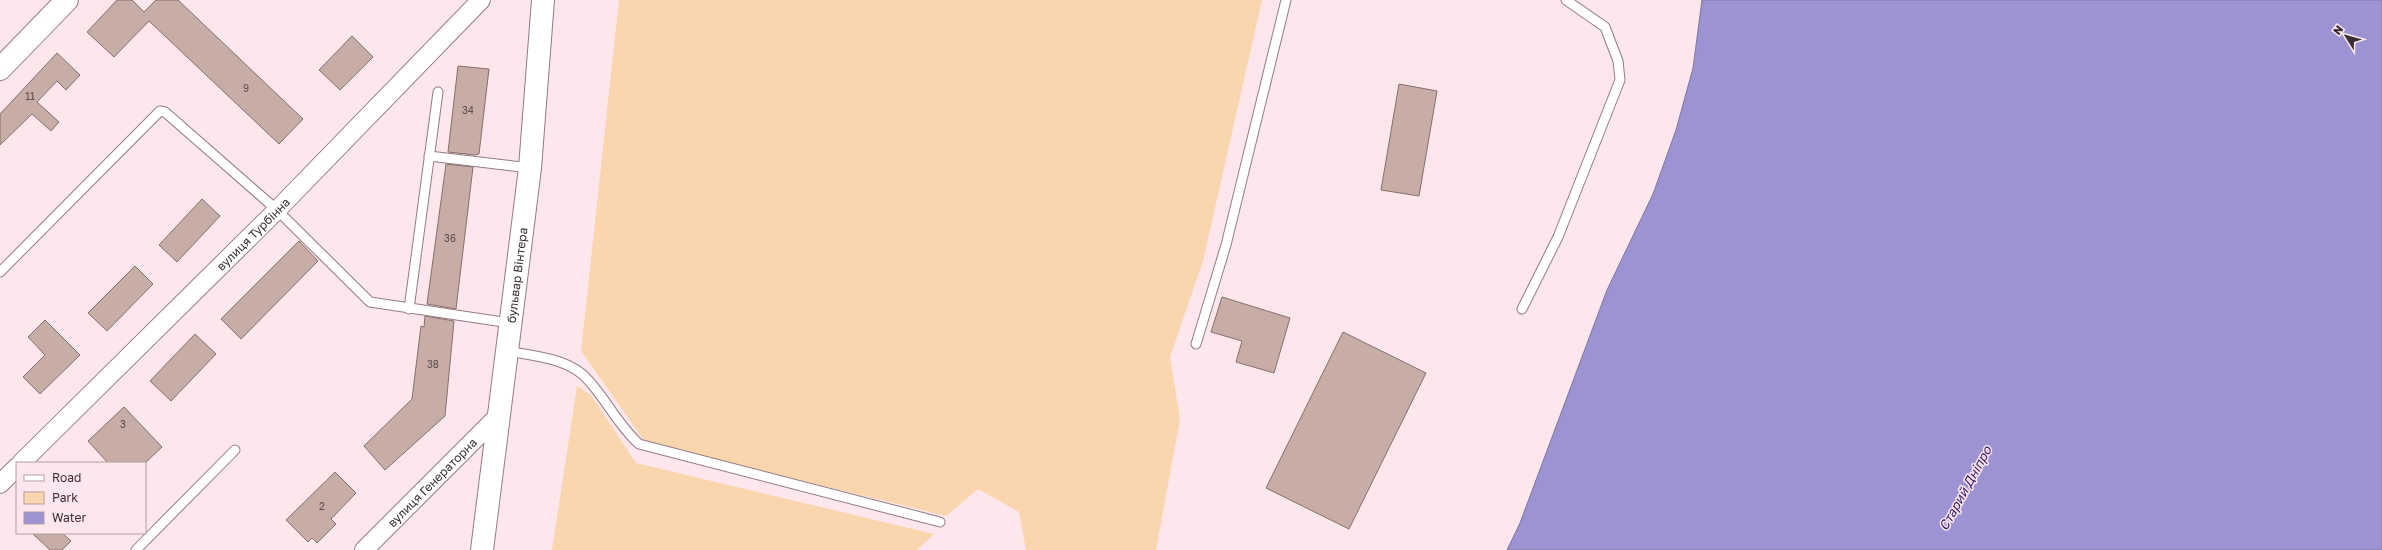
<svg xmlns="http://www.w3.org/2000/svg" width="2382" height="550" font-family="'Golos Text',sans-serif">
  <rect width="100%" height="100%" fill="#fde7ed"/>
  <!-- green -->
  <g fill="#f9d6ae">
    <polygon points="619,0 1262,0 1203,261 1170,357 1180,419 1156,550 1026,550 1019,512 978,489 946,516 645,442 581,351"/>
    <polygon points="577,386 591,395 636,463 934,534 917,550 552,550"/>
  </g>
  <!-- water -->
  <polygon fill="#9c94d2" stroke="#7e75a2" points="1702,0 2382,0 2382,550 1507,550 1520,523 1607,290 1653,194 1676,130 1693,68"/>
  <!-- building -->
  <g fill="#c7ada6" stroke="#876f69">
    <polygon points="117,0 132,0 144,12 156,0 178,0 303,119 279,144 149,21 114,57 87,32"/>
    <polygon points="352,36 373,57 340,90 319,70"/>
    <polygon points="57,53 80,75 66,90 57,81 37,102 59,122 51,131 32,114 0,145 0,114"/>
    <polygon points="458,66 489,69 479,154 475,155 448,152"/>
    <polygon points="1399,84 1437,91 1419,196 1381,190"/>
    <polygon points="446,164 473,167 456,309 427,304"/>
    <polygon points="202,199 220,216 177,262 159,245"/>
    <polygon points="299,241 318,261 241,339 221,319"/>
    <polygon points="135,266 153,284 107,331 88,313"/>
    <polygon points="1222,297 1290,318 1274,373 1236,362 1242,341 1211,332"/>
    <polygon points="425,316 454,321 445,416 385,470 364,446 412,399 421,326 424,327"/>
    <polygon points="45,320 80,355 40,394 23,377 45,355 28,337"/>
    <polygon points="1343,332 1426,373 1349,529 1266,488"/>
    <polygon points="195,334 216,354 171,401 150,381"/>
    <polygon points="124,407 162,447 145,463 108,463 88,441"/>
    <polygon points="335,472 356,493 331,519 336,524 317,543 312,538 308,542 286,520"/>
    <polygon points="32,533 62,533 71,541 62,550 50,550"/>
  </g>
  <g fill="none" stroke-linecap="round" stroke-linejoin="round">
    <defs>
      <g id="service">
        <polyline points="429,156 530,168"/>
        <polyline points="0,272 160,111 165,112 277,210 370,302 510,323"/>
        <polyline points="409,309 438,92"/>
        <polyline points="1522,309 1558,237 1620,80 1618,61 1605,27 1566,0"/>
        <polyline points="1196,344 1226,245 1286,0"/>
        <path d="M507 351C533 356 571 358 589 381 607 401 619 426 639 444L940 522"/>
        <polyline points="136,550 235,450"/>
      </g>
      <g id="minor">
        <path id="s1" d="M21 463 277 210 481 0"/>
        <polyline points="0,484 17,467"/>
        <path id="s2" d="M364 550 500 414"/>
      </g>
      <g id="tertiary">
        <polyline points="0,69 67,0"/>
        <path id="s3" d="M482 550 530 168 543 0"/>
      </g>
    </defs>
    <!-- service casing -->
    <use href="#service" stroke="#947b82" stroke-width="11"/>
    <!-- minor casing -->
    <use href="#minor" stroke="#947b82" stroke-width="20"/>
    <!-- tertiary casing -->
    <use href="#tertiary" stroke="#947b82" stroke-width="24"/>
    <!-- service -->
    <use href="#service" stroke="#fff" stroke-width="9"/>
    <!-- minor -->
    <use href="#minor" stroke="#fff" stroke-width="18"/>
    <!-- tertiary -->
    <use href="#tertiary" stroke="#fff" stroke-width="22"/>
  </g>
  <g text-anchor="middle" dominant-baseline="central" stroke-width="3" stroke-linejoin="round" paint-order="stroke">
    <!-- number labels -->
    <g font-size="10" fill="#5c4e4e">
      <text x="246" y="88">9</text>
      <text x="30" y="96">11</text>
      <text x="468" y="110">34</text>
      <text x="450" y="238">36</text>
      <text x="433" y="364">38</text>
      <text x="123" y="424">3</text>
      <text x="322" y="506">2</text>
    </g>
    <!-- street labels -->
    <g font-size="12" fill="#392e31" stroke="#fde7ed">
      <text stroke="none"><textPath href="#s1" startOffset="326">вулиця Турбінна</textPath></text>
      <text stroke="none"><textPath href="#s3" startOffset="277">бульвар Вінтера</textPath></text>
      <text stroke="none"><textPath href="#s2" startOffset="96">вулиця Генераторна</textPath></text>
    </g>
    <!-- water labels -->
    <g font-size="13" font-style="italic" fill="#2e1961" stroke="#fde7ed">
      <text transform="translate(1965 488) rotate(-61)">Старий Дніпро</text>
    </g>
  </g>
  <!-- legend -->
  <rect x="16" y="462" width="130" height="72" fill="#fde7ed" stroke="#af9da2"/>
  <rect x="24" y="475" width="20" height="6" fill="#ffffff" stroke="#af9da2"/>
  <text x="52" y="482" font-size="12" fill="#392e31">Road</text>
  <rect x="24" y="492" width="20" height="12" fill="#f9d6ae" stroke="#af9da2"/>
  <text x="52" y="502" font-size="12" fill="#392e31">Park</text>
  <rect x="24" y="512" width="20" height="12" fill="#9c94d2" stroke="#af9da2"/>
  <text x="52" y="522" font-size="12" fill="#392e31">Water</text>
  <!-- north arrow -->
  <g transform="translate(2346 36) rotate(307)" stroke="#fde7ed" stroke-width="3" paint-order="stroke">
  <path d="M0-3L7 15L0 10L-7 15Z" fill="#392e31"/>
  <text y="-6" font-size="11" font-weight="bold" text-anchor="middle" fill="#392e31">N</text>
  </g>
</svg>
